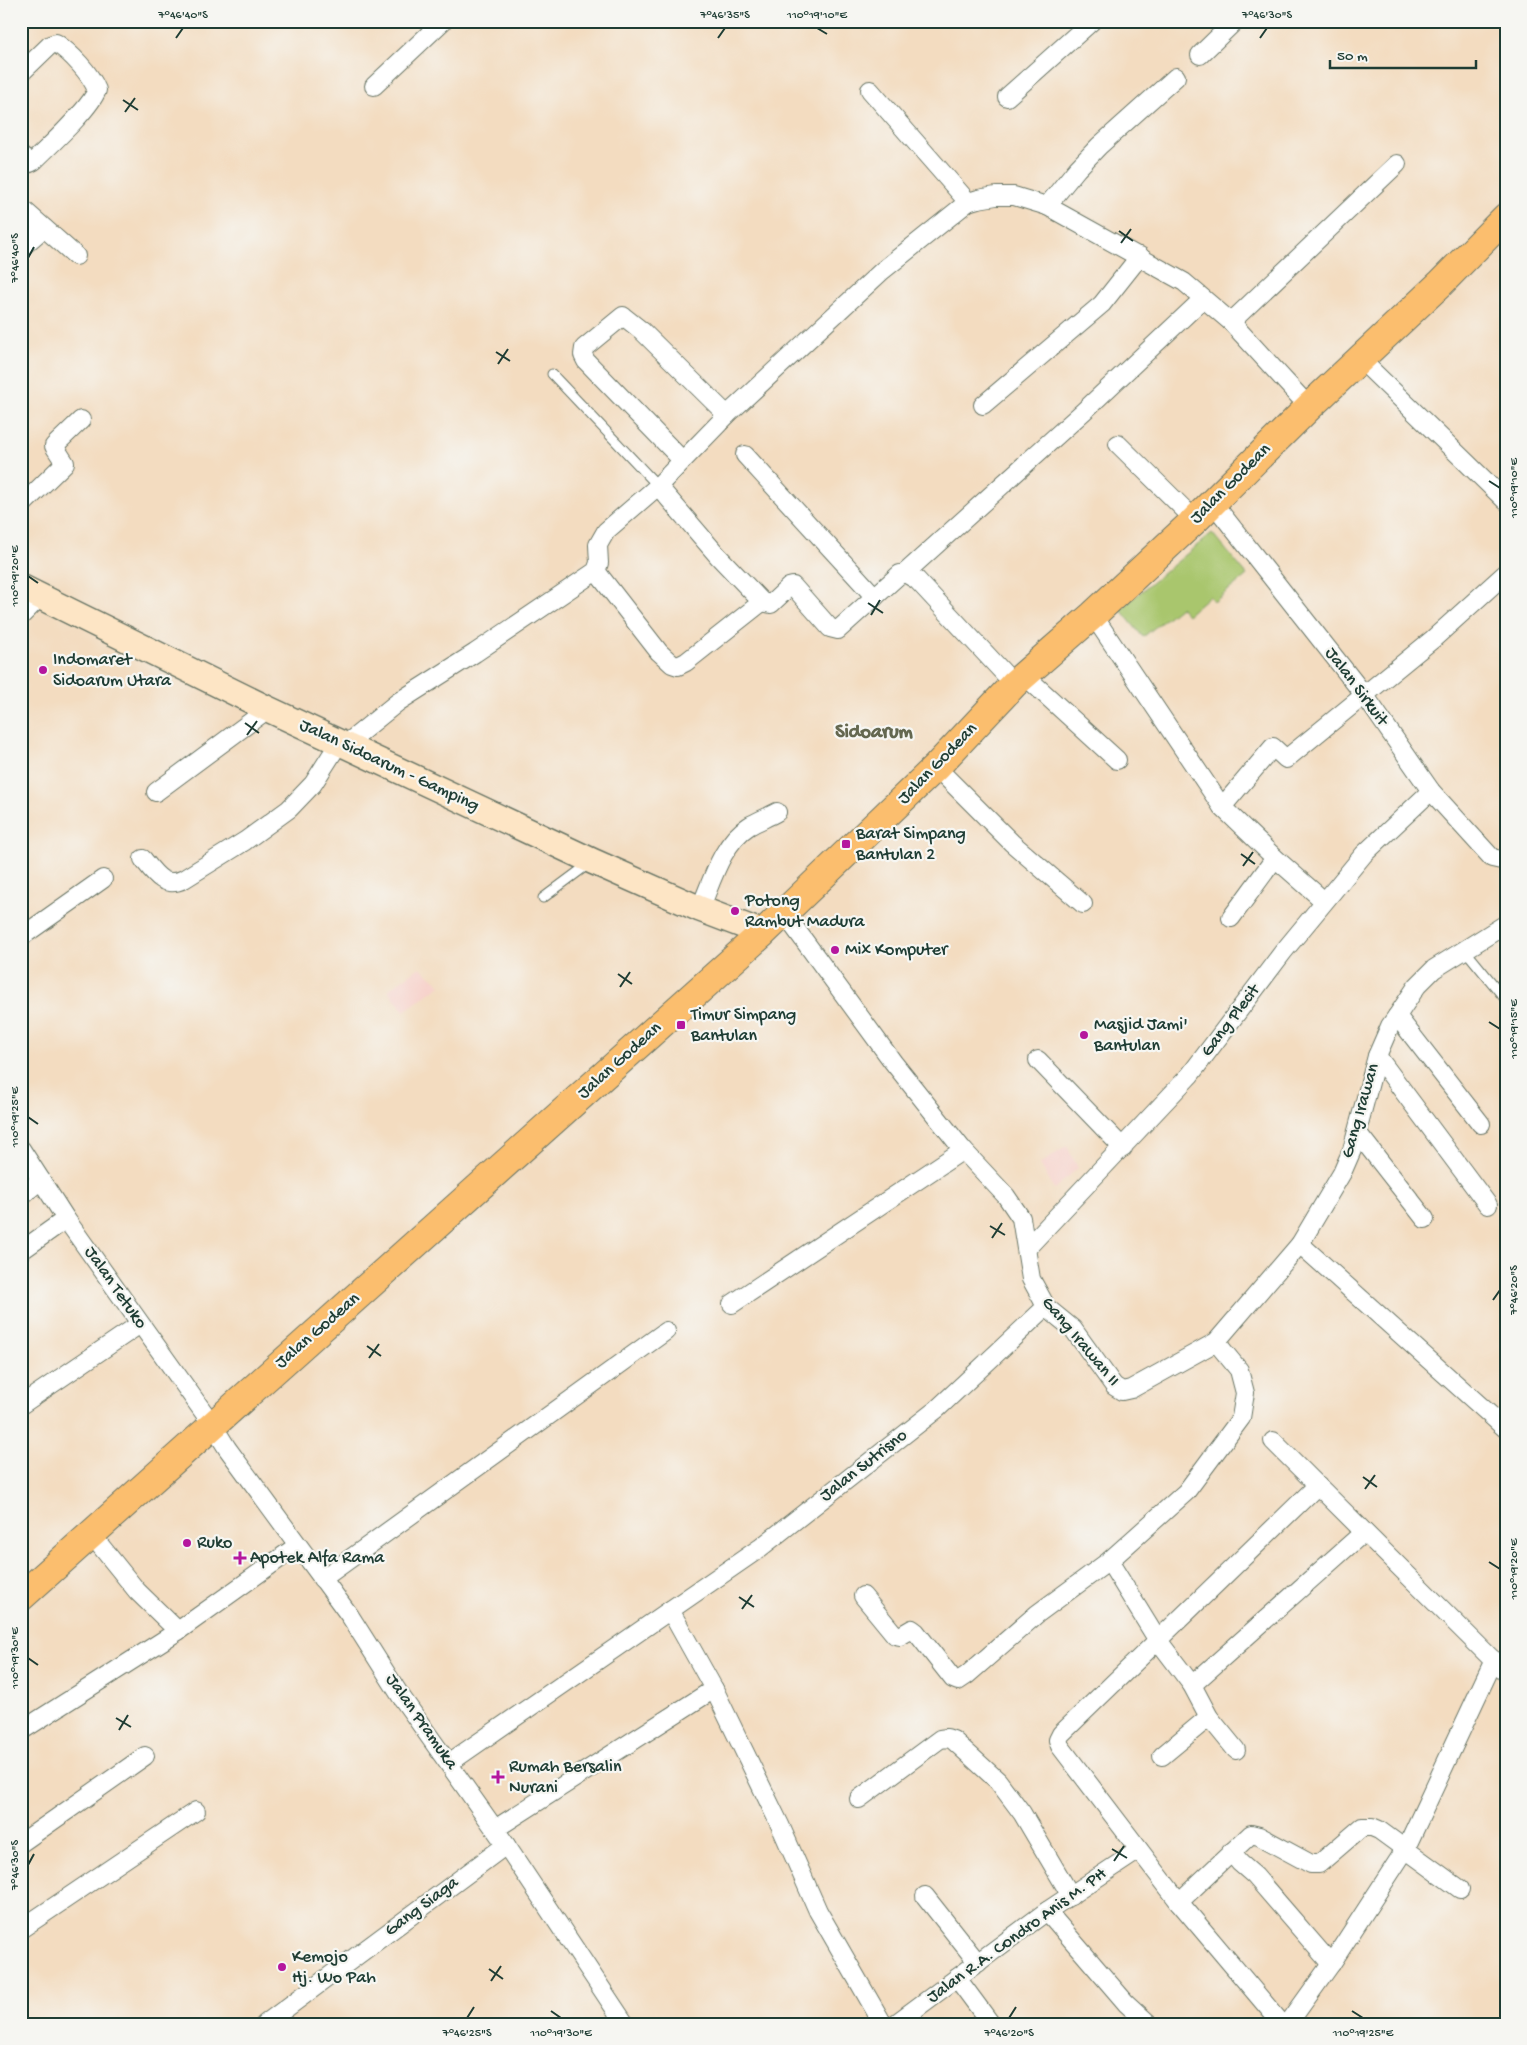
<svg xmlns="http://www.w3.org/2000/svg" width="1527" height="2045" font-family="'Gochi Hand',sans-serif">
  <rect width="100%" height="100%" fill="#f6f6f2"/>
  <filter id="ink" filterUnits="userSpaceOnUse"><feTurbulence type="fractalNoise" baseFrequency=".02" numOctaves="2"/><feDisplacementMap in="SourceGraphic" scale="10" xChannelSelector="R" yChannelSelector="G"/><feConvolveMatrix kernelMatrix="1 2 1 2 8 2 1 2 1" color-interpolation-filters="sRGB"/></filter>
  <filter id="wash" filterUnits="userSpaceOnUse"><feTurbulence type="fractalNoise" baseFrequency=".0096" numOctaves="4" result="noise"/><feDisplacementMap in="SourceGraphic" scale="20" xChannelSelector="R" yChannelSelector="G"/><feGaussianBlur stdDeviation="1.12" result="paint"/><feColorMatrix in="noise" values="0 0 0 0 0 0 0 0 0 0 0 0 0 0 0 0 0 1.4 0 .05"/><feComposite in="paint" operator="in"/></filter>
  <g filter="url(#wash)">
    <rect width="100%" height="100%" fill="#f3dcc0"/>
    <!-- built -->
    <g fill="#f7d0c9">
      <polygon points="420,967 441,985 404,1011 388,990"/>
      <polygon points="1067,1146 1078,1168 1054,1189 1040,1164"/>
    </g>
    <!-- green -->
    <polygon fill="#a9c66d" stroke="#648250" points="1212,533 1247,575 1214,602 1209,596 1187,615 1180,607 1143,637 1120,609"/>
  </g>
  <g filter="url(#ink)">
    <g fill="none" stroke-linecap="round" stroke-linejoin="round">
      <defs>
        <g id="lane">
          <polyline points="552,374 658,486"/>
          <polyline points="543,898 590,863"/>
          <polyline points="1465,950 1506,1000"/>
        </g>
        <g id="street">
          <polyline points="1200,55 1235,21"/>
          <path d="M21 73 50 45 56 43C71 53 90 73 97 90 90 109 50 145 34 161L30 163 21 156"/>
          <polyline points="374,86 443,21"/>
          <polyline points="870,90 968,202"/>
          <polyline points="1007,97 1092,21"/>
          <polyline points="1047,206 1077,169 1099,146 1176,77"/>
          <polyline points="25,211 76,256"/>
          <polyline points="21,248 44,228"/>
          <polyline points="1231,322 1397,164"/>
          <polyline points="1359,358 1506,501"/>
          <polyline points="983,405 1102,304 1140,256"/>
          <polyline points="1118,444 1195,520"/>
          <polyline points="745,455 875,597"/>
          <polyline points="682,460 586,361 583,355 584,348 623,316 642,331 727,415"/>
          <polyline points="658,486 718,556 762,602 771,604 789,587 793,586 830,628 838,630 900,574 905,573 1084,411 1203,299"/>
          <polyline points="1213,503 1365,696 1431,791 1492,858 1506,861"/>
          <polyline points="21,506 65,463 54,446 81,420"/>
          <polyline points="596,571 659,652 672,664 678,666 686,662 762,602"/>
          <polyline points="905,573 917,580 1014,684"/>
          <polyline points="1093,615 1222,807 1275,858 1324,901"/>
          <polyline points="21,616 40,597"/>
          <polyline points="1024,675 1117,760"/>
          <polyline points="345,745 398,702 475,653 596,571 599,563 598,545 606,531 658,486 727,415 882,271 968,202 978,199 996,196 1014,196 1047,206 1184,282 1231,322 1309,407"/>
          <polyline points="936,767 1012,843 1083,904"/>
          <polyline points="156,792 268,709"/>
          <polyline points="1222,807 1273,747 1286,759 1433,639 1506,573"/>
          <path d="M143 859C155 874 164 889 184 879L245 841 289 809 313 784 339 743"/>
          <path d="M700 909C712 881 722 843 749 826 758 821 768 817 777 812"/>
          <polyline points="784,913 893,1062 963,1150 1006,1196 1021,1218 1031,1279 1042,1299 1046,1307 1073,1329 1114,1386 1122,1391 1131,1389 1216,1342 1300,1244 1342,1173 1352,1150 1377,1056 1390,1026 1397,1016 1417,986 1434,969 1506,924"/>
          <polyline points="1231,918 1275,858"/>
          <polyline points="21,937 103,879"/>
          <polyline points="1397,1016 1481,1124"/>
          <polyline points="1377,1056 1488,1205"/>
          <polyline points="1038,1060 1123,1148"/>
          <polyline points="1357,1132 1425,1219"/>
          <polyline points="21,1149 66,1219 212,1424 227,1448 350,1616 400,1695 506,1845 625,2024"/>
          <polyline points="21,1196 41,1180"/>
          <polyline points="1300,1244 1506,1429"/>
          <polyline points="1027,1248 1190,1075 1283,952 1364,854 1431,791"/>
          <polyline points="21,1251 66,1219"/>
          <polyline points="732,1304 963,1150"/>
          <polyline points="21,1405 140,1324"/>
          <polyline points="1273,1441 1506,1673"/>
          <polyline points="91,1534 137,1591 178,1631"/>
          <polyline points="1109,1561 1157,1639 1192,1685 1209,1717 1236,1750"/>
          <polyline points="322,1579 666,1331"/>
          <polyline points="863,1596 895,1635 900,1636 912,1629 916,1632 953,1679 958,1681 967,1675 1037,1614 1109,1561 1186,1492 1241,1418 1245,1393 1239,1370 1216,1342"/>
          <polyline points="670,1610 714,1689 780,1825 818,1911 883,2024"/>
          <polyline points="1192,1685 1364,1532"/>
          <polyline points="21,1731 178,1631 297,1546"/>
          <polyline points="1162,1756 1209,1717"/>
          <polyline points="449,1763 760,1548 937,1409 1046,1307"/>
          <polyline points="859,1799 940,1739 947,1738 953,1740 998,1781 1022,1813 1071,1896"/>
          <polyline points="495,1829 714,1689"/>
          <polyline points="21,1843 145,1756"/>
          <polyline points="1231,1852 1240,1863 1255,1876 1331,1964"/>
          <polyline points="925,1896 978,1963"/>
          <polyline points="1179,1902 1251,1834 1259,1836 1311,1864 1319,1864 1362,1827 1372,1827 1379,1830 1460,1889"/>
          <polyline points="1047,1911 1126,2003 1149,2024"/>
          <polyline points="21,1929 196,1811"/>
          <polyline points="957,1978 991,2024"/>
          <polyline points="265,2024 506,1845"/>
          <polyline points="895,2024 1047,1911 1139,1850"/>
          <polyline points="1282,2024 1179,1902 1060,1746 1058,1740 1061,1734 1318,1485"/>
          <polyline points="1288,2024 1331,1964 1405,1850 1494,1660"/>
        </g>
        <polyline id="secondary" points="21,587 268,709 592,861 700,909 763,933"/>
        <polyline id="primary" points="21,1597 763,933 936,767 1014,684 1093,615 1195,520 1309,407 1440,284 1506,217"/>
      </defs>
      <!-- lane casing -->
      <use href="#lane" stroke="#697565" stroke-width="11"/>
      <!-- street casing -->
      <use href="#street" stroke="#697565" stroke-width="20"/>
      <!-- secondary casing -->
      <use href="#secondary" stroke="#697565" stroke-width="28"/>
      <!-- primary casing -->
      <use href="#primary" stroke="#697565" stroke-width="30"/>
      <!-- lane -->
      <use href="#lane" stroke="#fff" stroke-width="9"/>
      <!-- street -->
      <use href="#street" stroke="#fff" stroke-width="18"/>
      <!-- secondary -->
      <use href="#secondary" stroke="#fde5c5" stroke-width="25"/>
      <!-- primary -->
      <use href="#primary" stroke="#fbbe6e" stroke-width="28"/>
    </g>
  </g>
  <!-- ticks -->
  <path fill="none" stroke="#1f3d34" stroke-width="2" d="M817 28 827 34M176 38 183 28M718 38 725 28M1260 38 1267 28M123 100 138 110M125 112 135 98M1119 231 1133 241M1121 243 1131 229M28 258 34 247M496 352 510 361M498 364 508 349M1489 481 1500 488M28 576 38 583M868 603 883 613M871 615 880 600M245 723 259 733M247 735 257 721M1241 854 1255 864M1243 866 1253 852M618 974 632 984M620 987 630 972M1489 1022 1500 1029M28 1117 38 1124M990 1226 1005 1235M992 1238 1002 1223M1493 1300 1500 1290M367 1346 381 1356M369 1358 379 1344M1363 1477 1377 1487M1365 1489 1375 1475M1489 1562 1500 1569M739 1597 754 1607M742 1609 752 1595M28 1658 38 1665M116 1718 131 1727M119 1730 128 1715M1112 1849 1127 1858M1114 1861 1124 1846M28 1865 34 1854M489 1969 503 1979M491 1981 501 1966M551 2011 561 2018M1352 2011 1363 2018M467 2018 474 2007M1009 2018 1016 2007"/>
  <!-- markers -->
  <g fill="#b5179e" stroke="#f6f6f2" stroke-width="2">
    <circle cx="43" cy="670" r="5"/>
    <rect x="841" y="839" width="10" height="10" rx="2.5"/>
    <circle cx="735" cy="911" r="5"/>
    <circle cx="835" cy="950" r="5"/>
    <rect x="676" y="1020" width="10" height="10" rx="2.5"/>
    <circle cx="1084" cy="1035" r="5"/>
    <circle cx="187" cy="1543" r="5"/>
    <path d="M237.5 1550.5h5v5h5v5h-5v5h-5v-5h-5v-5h5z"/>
    <path d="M495.5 1769.5h5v5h5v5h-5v5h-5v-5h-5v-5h5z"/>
    <circle cx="282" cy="1967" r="5"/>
  </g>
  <g text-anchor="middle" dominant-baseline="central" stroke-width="4.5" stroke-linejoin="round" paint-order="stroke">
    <!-- street labels -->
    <g font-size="18" fill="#1f3d34" stroke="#f6f6f2">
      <text transform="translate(1231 484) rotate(-45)">Jalan Godean</text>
      <text transform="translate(1356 687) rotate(53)">Jalan Sirkuit</text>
      <text transform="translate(938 764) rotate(-46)">Jalan Godean</text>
      <text transform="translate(389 766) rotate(25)">Jalan Sidoarum - Gamping</text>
      <text transform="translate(1231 1021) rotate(-53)">Gang Plecit</text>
      <text transform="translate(620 1061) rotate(-42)">Jalan Godean</text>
      <text transform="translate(1361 1111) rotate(-74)">Gang Irawan</text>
      <text transform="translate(115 1288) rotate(55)">Jalan Tetuko</text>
      <text transform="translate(318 1331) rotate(-41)">Jalan Godean</text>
      <text transform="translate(1080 1342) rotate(50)">Gang Irawan II</text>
      <text transform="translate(864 1466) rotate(-38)">Jalan Sutrisno</text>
      <text transform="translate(421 1722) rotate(55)">Jalan Pramuka</text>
      <text transform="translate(422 1907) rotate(-37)">Gang Siaga</text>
      <text transform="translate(1017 1936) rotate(-36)">Jalan R.A. Condro Anis M. PH</text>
    </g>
    <!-- poi labels -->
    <g font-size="18" fill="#1f3d34" stroke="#f6f6f2" text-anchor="start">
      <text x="53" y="660">Indomaret<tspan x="53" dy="21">Sidoarum Utara</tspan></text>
      <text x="856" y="834">Barat Simpang<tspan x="856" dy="21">Bantulan 2</tspan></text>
      <text x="745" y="901">Potong<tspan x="745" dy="21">Rambut Madura</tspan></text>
      <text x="845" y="950">Mix Komputer</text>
      <text x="691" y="1015">Timur Simpang<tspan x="691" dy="21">Bantulan</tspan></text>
      <text x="1094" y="1025">Masjid Jami'<tspan x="1094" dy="21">Bantulan</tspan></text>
      <text x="197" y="1543">Ruko</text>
      <text x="250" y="1558">Apotek Alfa Rama</text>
      <text x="509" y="1767">Rumah Bersalin<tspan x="509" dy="21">Nurani</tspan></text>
      <text x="292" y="1957">Kemojo<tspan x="292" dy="21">Hj. Wo Pah</tspan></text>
    </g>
    <!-- quarter labels -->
    <g font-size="20" font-weight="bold" fill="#646850" stroke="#f6f6f2">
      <text x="874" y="733">Sidoarum</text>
    </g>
  </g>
  <!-- margin -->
  <rect width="1527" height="2045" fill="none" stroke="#f6f6f2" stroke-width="55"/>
  <!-- scale -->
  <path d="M1330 60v8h146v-8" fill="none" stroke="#1f3d34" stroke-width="2.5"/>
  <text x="1337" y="60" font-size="15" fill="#1f3d34" stroke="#f6f6f2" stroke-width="4" paint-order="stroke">50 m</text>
  <rect x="28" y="28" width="1472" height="1990" fill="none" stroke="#1f3d34" stroke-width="2"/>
  <g font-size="12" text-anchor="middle" fill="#1f3d34">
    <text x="183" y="18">7°46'40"S</text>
    <text x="725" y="18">7°46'35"S</text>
    <text x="817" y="18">110°19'10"E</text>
    <text x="1267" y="18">7°46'30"S</text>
    <text transform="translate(14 258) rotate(-90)" y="4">7°46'40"S</text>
    <text transform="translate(1513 488) rotate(-90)" y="4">110°19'10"E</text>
    <text transform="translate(14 576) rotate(-90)" y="4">110°19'20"E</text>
    <text transform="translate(1513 1029) rotate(-90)" y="4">110°19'15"E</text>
    <text transform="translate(14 1117) rotate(-90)" y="4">110°19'25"E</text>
    <text transform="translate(1513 1290) rotate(-90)" y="4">7°46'20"S</text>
    <text transform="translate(1513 1569) rotate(-90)" y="4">110°19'20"E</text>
    <text transform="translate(14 1658) rotate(-90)" y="4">110°19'30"E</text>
    <text transform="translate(14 1865) rotate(-90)" y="4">7°46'30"S</text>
    <text x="467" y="2036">7°46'25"S</text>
    <text x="561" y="2036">110°19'30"E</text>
    <text x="1009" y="2036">7°46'20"S</text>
    <text x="1363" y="2036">110°19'25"E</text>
  </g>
</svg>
